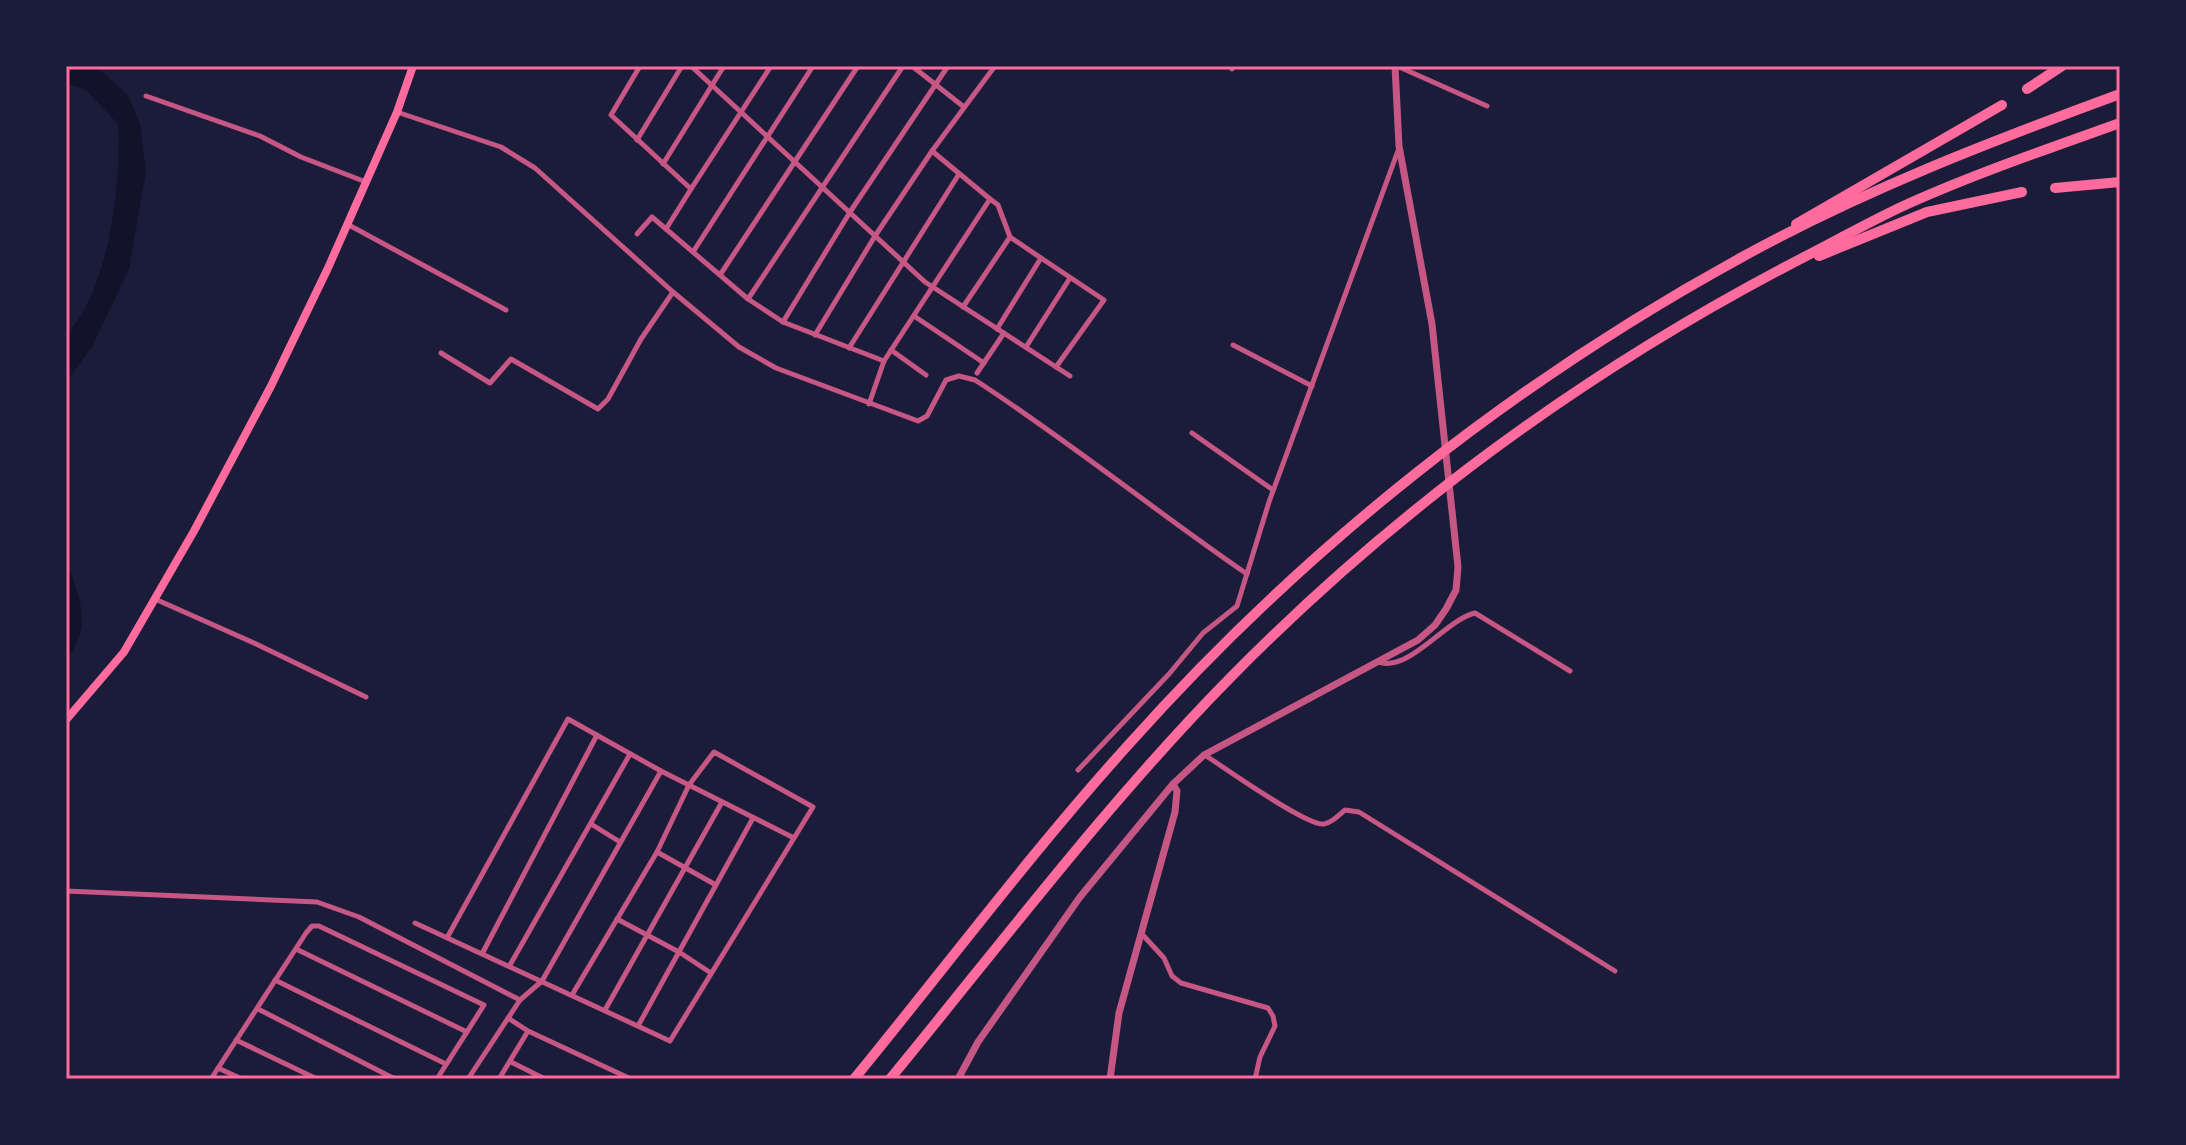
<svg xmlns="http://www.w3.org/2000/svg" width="2186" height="1145" font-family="'Noto Sans',sans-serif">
  <rect width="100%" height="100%" fill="#1b1b3a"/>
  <!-- water -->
  <g fill="#12122b">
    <path d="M66 66H96L128 95 140 124 146 172 129 269 92 347 66 382V335C110 288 121 186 118 124L85 89 66 84Z"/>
    <path d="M66 559C79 600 94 622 66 662Z"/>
  </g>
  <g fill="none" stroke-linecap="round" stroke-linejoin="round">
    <!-- minor -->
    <g stroke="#c65784" stroke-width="5">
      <polyline points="640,66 611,115 691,189 666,229 748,299 783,322 884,361 990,199 932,151 995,66"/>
      <polyline points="691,66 925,282 1070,376"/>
      <polyline points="912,66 964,107"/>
      <polyline points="1397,66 1487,106"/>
      <polyline points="1232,69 1233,66"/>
      <polyline points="146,96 260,136 301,157 366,182"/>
      <path d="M397 112 501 147 535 168 673 292 739 347 776 368 918 421 927 416 946 380 959 376 975 380C1069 441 1155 511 1247 574"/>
      <polyline points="637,140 682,66"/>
      <polyline points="663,164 724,66"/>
      <polyline points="691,189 771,66"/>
      <polyline points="990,199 998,205 1010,237 1041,258 997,329"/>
      <polyline points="347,224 506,310"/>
      <polyline points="637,234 652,217 666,229"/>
      <polyline points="693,252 813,66"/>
      <polyline points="1041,258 1104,300 1056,367"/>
      <polyline points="720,275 858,66"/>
      <polyline points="748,299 903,66"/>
      <polyline points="963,307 1010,237"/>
      <polyline points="914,316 984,363"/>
      <polyline points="783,322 850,212 948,66"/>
      <polyline points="815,335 875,236 932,151"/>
      <polyline points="1233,345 1312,386"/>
      <polyline points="1026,347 1070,278"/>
      <polyline points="849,348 959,174"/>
      <polyline points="891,350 926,375"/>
      <polyline points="441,353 490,383 511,359 598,409 608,399 641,339 673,292"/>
      <polyline points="977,373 1004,333"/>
      <polyline points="869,404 884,361"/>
      <polyline points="1192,433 1273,490"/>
      <polyline points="155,599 254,643 366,697"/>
      <path d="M1378 662C1409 673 1445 620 1475 613L1570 671"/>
      <path d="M1205 755C1223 767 1308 827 1324 824 1332 823 1339 815 1345 810L1359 812 1615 971"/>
      <polyline points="1078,770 1169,674 1203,633 1237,606 1269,502 1399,148"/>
      <polyline points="591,824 620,842"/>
      <polyline points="66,891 317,902 359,917 520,1000"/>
      <polyline points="617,919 679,952 711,973"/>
      <polyline points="415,923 670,1041 813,807 714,752 689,785 657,852 716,885"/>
      <polyline points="1141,933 1164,958 1172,976 1181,983 1268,1008 1273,1016 1275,1026 1260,1057 1255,1079"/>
      <polyline points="448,936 568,719 661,771 792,837"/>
      <polyline points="296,949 467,1032"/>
      <polyline points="482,954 597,735"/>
      <polyline points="510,965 630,754"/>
      <polyline points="275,980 446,1064"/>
      <polyline points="572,995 657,852"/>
      <polyline points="258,1009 395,1079"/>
      <polyline points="605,1010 722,802"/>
      <polyline points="508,1018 528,1031"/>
      <polyline points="638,1026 753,818"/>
      <polyline points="236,1040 317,1079"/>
      <polyline points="511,1062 545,1079"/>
      <polyline points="218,1068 242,1079"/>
      <polyline points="211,1079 306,933 312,926 319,926 484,1005 437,1079"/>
      <polyline points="468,1079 520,1000 542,981 661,771"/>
      <polyline points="499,1079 528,1031 631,1079"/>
    </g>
    <!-- tertiary -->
    <g stroke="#c65784" stroke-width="7">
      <polyline points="958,1079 978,1042 1080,897 1173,784"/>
      <polyline points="1110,1079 1119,1013 1175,812 1177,791 1173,784 1204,755 1418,640 1435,625 1446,609 1456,590 1458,567 1432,324 1399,146 1395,66"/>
    </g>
    <!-- secondary -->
    <polyline stroke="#ff6b9d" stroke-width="8" points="66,720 124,652 194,531 271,386 328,268 397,112 413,66"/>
    <!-- motorway -->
    <g stroke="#ff6b9d" stroke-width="10">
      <polyline points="2027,89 2062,66"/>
      <polyline points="2055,188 2120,182"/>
      <polyline points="1796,224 2002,105"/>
      <polyline points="1819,256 1927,212 2022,192"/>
      <path d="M854 1079C946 967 1033 850 1130 743 1305 547 1513 382 1744 256 1864 190 1992 141 2120 94"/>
      <path d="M890 1079C1001 944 1107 803 1230 678 1399 506 1597 363 1812 253 1845 236 1878 217 1912 202 1980 172 2050 148 2120 123"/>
    </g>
  </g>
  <!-- border -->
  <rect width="2186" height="1145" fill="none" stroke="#1b1b3a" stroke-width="136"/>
  <rect x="68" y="68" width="2050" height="1009" fill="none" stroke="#ff6b9d" stroke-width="3"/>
</svg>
